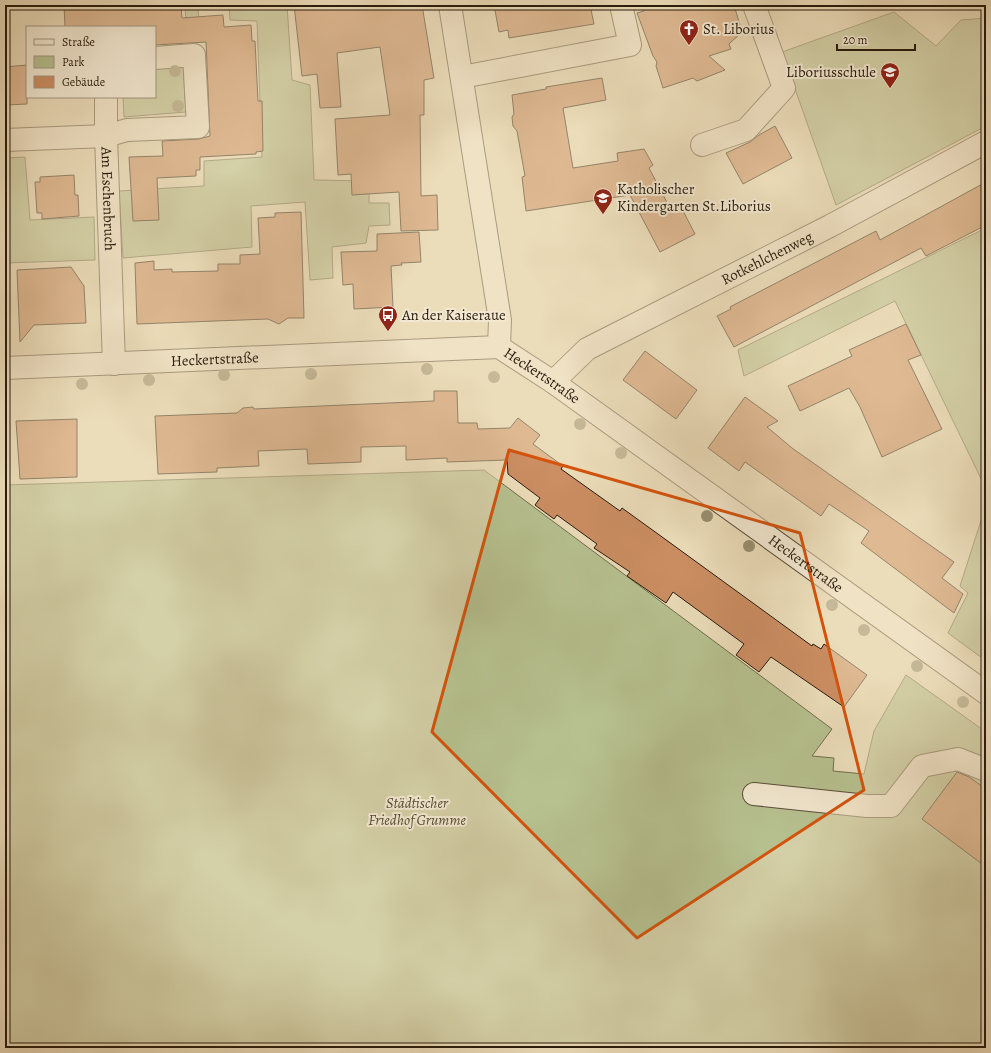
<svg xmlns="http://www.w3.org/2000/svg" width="991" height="1053" font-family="Alegreya,serif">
  <rect width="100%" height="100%" fill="#ecddba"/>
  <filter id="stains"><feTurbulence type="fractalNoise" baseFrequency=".005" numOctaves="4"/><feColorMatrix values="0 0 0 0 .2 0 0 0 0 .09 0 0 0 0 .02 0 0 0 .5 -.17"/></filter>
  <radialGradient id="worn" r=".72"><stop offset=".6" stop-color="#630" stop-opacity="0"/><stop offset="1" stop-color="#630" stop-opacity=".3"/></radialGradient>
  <!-- green -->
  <g fill="#b7c190" stroke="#706e4e">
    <polygon points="185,5 217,5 198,6 199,25 186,24"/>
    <polygon points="229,5 287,5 292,80 310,85 314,180 369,181 369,203 389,203 390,225 369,226 366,243 332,247 333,278 310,280 305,202 251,206 252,247 123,258 119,191 204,186 204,161 262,157 257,21 230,20"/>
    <polygon points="894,12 936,46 961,20 986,18 986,126 836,205 782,52"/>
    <polygon points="183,64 186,112 124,117 123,97 155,97 155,66"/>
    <polygon points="25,157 30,220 94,217 95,260 5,263 5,158"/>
    <polygon points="986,228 986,489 895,301 744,376 738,350"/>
    <polygon points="484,470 832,729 812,756 834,758 833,771 864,774 874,731 906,675 986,732 986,1048 5,1048 5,485"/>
    <polygon points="986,505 986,661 948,633 968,593 960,586"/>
  </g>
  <!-- building -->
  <g fill="#cc8e63" stroke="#281b0c">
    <polygon points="64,5 181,5 182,18 223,15 224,27 251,25 252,41 255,41 258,101 262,101 263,151 256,152 256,154 200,157 200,170 196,170 196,176 157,178 159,220 133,221 129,157 163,156 162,141 199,139 210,136 206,42 155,45 155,27 65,27"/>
    <polygon points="294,5 422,5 434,78 424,80 424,115 420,115 421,196 437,195 438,230 401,231 399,192 352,195 351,174 338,175 335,119 390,115 380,47 337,53 341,107 320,108 317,74 302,76"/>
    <polygon points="494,5 590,5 594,24 509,38 508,30 499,32"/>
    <polygon points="641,5 734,5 742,32 729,44 731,49 709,56 725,70 697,81 693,78 663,88 656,66 657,62 653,56 637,13 644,11"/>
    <polygon points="27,65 27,104 5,105 5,67"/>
    <polygon points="602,78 606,100 563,108 573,168 618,161 617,153 644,149 653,165 649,168 671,210 680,205 695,234 660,252 630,195 526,211 522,177 525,176 517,131 513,126 512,117 514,114 512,95 546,89 546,87"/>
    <polygon points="775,126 792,158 743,184 726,153 750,142 759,135"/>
    <polygon points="74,175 75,195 78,195 79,216 42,219 42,213 37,213 35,182 40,182 40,177"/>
    <polygon points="986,182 986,225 926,256 921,248 734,347 717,316 731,309 730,307 876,231 880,240"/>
    <polygon points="301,212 304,318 288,318 279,324 268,319 137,324 135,263 154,261 154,270 172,269 172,272 218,271 218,264 240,264 240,255 260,254 258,218 275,217 275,213"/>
    <polygon points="419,232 421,262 401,263 402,265 391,266 393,307 354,309 353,284 343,285 341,252 377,251 377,234"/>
    <polygon points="71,267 84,286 86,323 34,325 20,342 17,270"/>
    <polygon points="906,324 921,355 908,360 942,429 882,457 860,407 849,388 800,411 788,386 852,356 849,350"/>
    <polygon points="645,351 697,390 676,419 623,380"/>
    <polygon points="434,391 457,391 458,423 477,423 478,429 510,428 518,418 540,435 533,444 563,466 561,469 620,511 622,508 658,534 812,646 813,644 821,649 824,644 867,675 844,707 771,657 759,672 736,655 744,644 673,592 666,603 627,576 630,572 594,548 597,544 557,515 554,519 535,505 540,498 508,474 507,460 447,462 447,458 406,460 406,446 361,447 361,462 308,464 307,449 258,451 259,466 217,468 217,472 158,474 155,416 237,413 243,408 253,407 254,409 434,401"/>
    <polygon points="745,397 778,421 767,427 792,448 954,562 942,578 963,594 954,613 861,543 869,531 829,504 821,516 745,462 739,471 708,448"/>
    <polygon points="77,419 77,477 20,479 16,421"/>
    <polygon points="957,772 969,777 986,789 986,867 922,819"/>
  </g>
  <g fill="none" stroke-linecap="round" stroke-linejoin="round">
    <defs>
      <g id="minor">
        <polyline points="450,5 500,320 499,347"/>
        <polyline points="462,77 630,45 621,5"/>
        <polyline points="106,97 106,136 127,130 198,127 194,55 155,58"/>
        <path id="s1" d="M5 140 106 136 114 364"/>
        <polyline points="702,145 746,130 784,88 754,5"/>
        <path id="s2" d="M5 368 499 347 553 382 986 693"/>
        <path id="s3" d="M553 382 587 349 830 226 986 142"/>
        <polyline points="754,794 867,806 891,806 922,766 958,759 986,770"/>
      </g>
    </defs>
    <!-- minor casing -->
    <use href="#minor" stroke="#594c38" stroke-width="24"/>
    <!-- minor -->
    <use href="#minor" stroke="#f3e9d2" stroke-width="22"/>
  </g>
  <!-- trees -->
  <g fill="#988e70">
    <circle cx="175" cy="71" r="6"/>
    <circle cx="178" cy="106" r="6"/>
    <circle cx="427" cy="369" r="6"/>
    <circle cx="311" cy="374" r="6"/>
    <circle cx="224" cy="375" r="6"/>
    <circle cx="494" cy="377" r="6"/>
    <circle cx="149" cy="380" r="6"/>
    <circle cx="82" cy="384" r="6"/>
    <circle cx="580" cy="424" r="6"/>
    <circle cx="621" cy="453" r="6"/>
    <circle cx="707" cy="516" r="6"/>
    <circle cx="749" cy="546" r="6"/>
    <circle cx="832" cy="605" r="6"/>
    <circle cx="864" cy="630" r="6"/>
    <circle cx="917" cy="666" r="6"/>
    <circle cx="963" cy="702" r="6"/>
  </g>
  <!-- marked area -->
  <path d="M0 0H991V1053H0ZM509 450 800 533 864 790 637 938 432 732Z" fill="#ecddba" fill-opacity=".55" fill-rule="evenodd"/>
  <path fill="none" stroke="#d5530c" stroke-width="3" stroke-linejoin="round" d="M509 450 800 533 864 790 637 938 432 732Z"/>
  <!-- icons -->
  <defs>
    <symbol id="church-pin" viewBox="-11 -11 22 30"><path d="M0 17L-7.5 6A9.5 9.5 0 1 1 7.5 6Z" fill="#8f2418" stroke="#f3e9d2"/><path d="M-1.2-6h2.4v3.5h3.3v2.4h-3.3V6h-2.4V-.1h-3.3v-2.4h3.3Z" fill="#fff"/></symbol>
    <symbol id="school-pin" viewBox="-11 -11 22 30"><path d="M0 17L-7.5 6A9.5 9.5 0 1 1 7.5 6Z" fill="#8f2418" stroke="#f3e9d2"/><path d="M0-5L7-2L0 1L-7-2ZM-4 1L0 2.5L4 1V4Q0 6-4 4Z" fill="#fff"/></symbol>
    <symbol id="bus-pin" viewBox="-11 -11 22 30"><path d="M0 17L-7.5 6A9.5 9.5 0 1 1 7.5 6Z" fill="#8f2418" stroke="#f3e9d2"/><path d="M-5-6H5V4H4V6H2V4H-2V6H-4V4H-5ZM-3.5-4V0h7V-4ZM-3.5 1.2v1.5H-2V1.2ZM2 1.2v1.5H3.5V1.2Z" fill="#fff"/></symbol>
  </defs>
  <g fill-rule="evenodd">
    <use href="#church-pin" x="678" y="18" width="22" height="30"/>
    <use href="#school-pin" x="879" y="61" width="22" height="30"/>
    <use href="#school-pin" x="592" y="187" width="22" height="30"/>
    <use href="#bus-pin" x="377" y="304" width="22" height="30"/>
  </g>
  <g text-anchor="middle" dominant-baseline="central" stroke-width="4" stroke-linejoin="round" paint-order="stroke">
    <!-- poi labels -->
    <g font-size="15" fill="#281b0c" stroke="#f3e9d2" text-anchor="start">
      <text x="703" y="29">St. Liborius</text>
      <text x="876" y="72" text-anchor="end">Liboriusschule</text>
      <text x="617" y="189">Katholischer<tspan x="617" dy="17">Kindergarten St.Liborius</tspan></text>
      <text x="402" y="315">An der Kaiseraue</text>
    </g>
    <!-- street labels -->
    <g font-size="15" fill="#281b0c" stroke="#f3e9d2">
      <text stroke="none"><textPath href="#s1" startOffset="164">Am Eschenbruch</textPath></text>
      <text stroke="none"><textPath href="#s3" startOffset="249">Rotkehlchenweg</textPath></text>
      <text stroke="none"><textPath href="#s2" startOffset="210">Heckertstraße</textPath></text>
      <text stroke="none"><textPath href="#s2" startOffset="546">Heckertstraße</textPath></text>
      <text stroke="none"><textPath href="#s2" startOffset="870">Heckertstraße</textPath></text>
    </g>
    <!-- park labels -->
    <g font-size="15" font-style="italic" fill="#534d34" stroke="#f3e9d2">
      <text x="417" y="803">Städtischer<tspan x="417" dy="17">Friedhof Grumme</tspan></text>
    </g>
  </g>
  <!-- margin -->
  <rect width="991" height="1053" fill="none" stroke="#ecddba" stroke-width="20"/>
  <rect x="6" y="6" width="979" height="1041" fill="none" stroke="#281b0c" stroke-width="2"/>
  <rect x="10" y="10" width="971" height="1033" fill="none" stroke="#281b0c"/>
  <!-- legend -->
  <rect x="26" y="26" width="130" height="72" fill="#f3e9d2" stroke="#a29783"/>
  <rect x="34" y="39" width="20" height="6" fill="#f3e9d2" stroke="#a29783"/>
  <text x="62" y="46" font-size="12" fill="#281b0c">Straße</text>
  <rect x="34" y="56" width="20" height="12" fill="#b7c190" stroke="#a29783"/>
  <text x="62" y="66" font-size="12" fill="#281b0c">Park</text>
  <rect x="34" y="76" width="20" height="12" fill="#cc8e63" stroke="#a29783"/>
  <text x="62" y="86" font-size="12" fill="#281b0c">Gebäude</text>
  <!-- scale -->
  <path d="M837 44v6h78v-6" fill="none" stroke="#281b0c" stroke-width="2"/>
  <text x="843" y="44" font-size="12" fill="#281b0c" stroke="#f3e9d2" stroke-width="3" paint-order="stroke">20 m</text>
  <rect width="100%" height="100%" filter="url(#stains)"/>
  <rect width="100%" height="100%" fill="url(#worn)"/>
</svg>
